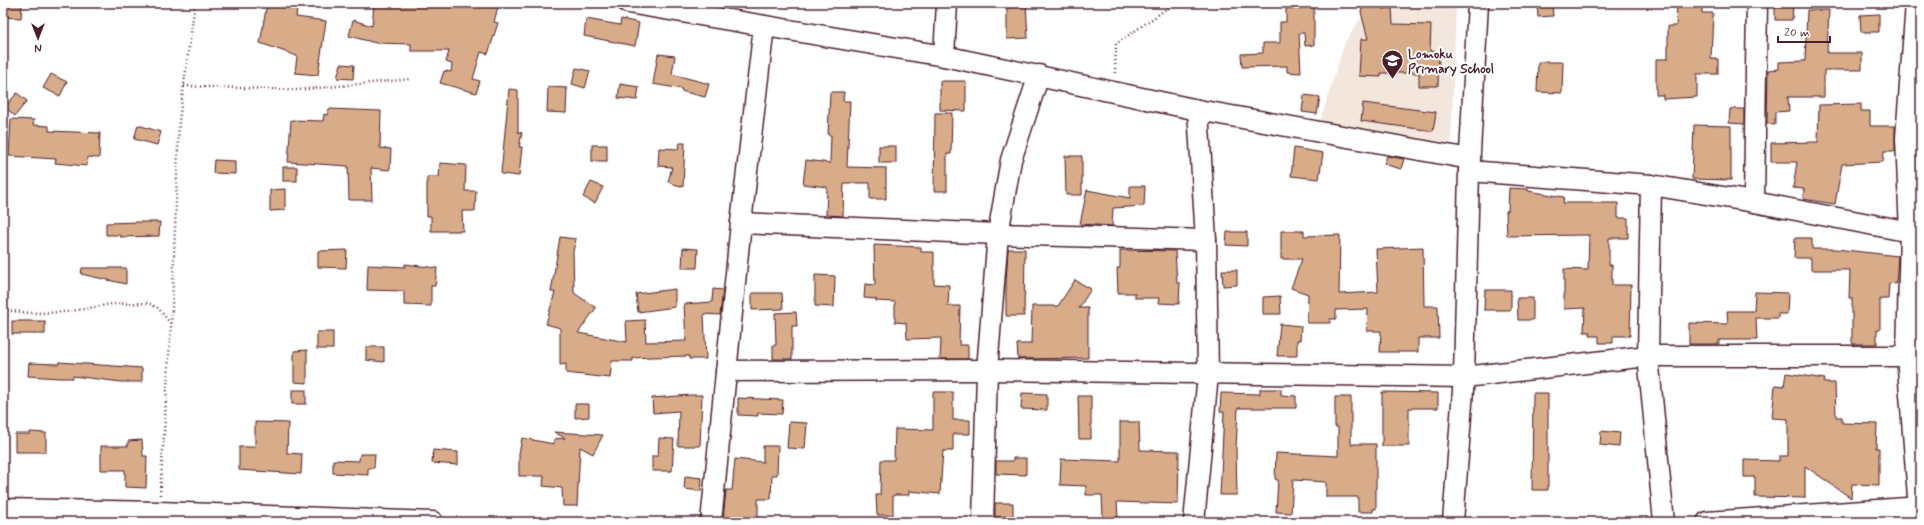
<svg xmlns="http://www.w3.org/2000/svg" width="1924" height="525" font-family="Mynerve,sans-serif">
  <rect width="100%" height="100%" fill="#fff"/>
  <filter id="ink" filterUnits="userSpaceOnUse"><feTurbulence type="fractalNoise" baseFrequency=".025" numOctaves="2"/><feDisplacementMap in="SourceGraphic" scale="8" xChannelSelector="R" yChannelSelector="G"/><feConvolveMatrix kernelMatrix="1 2 1 2 8 2 1 2 1" color-interpolation-filters="sRGB"/></filter>
  <g filter="url(#ink)">
    <!-- built -->
    <polygon fill="#f3e6dc" points="1371,3 1401,3 1456,9 1451,143 1320,121 1345,42"/>
    <!-- building -->
    <g fill="#d8ac89" stroke="#4a1f2b">
      <polygon points="3,3 22,3 21,18 3,17"/>
      <polygon points="267,3 298,3 296,17 326,21 318,75 295,73 297,56 260,43"/>
      <polygon points="374,3 499,3 494,22 498,23 488,54 481,52 473,79 480,81 476,93 440,83 444,71 451,72 452,64 446,62 449,51 411,51 411,44 376,43 349,36 353,20 372,26"/>
      <polygon points="1007,3 1026,3 1028,38 1007,39"/>
      <polygon points="1300,3 1314,3 1314,45 1305,46 1304,33 1299,33 1301,73 1287,72 1287,66 1242,67 1241,54 1263,53 1263,43 1280,43 1280,22 1286,22 1286,8 1301,8"/>
      <polygon points="1368,3 1376,3 1383,9 1392,8 1393,24 1431,25 1430,51 1439,52 1438,86 1419,86 1419,73 1381,73 1381,77 1359,76 1361,39 1368,39 1361,12 1362,8"/>
      <polygon points="1537,3 1552,3 1553,16 1538,17"/>
      <polygon points="1677,3 1702,3 1702,13 1713,13 1711,59 1718,59 1718,74 1697,74 1697,97 1663,99 1663,95 1656,95 1656,59 1668,59 1668,26 1676,26"/>
      <polygon points="1775,3 1793,3 1792,20 1775,20"/>
      <polygon points="1807,10 1829,10 1827,53 1862,53 1862,70 1824,70 1824,97 1788,97 1789,111 1775,112 1775,125 1767,124 1768,70 1779,69 1779,62 1805,61"/>
      <polygon points="1879,14 1879,32 1861,32 1860,15"/>
      <polygon points="586,19 620,25 621,19 639,23 635,46 584,36"/>
      <polygon points="658,54 675,56 672,74 709,84 705,97 681,91 682,89 653,84"/>
      <polygon points="1538,62 1563,62 1562,93 1537,92"/>
      <polygon points="341,64 354,65 353,79 337,78"/>
      <polygon points="576,68 590,71 585,88 572,84"/>
      <polygon points="51,74 67,82 60,96 43,88"/>
      <polygon points="940,81 966,81 966,111 940,110"/>
      <polygon points="620,84 639,87 637,100 618,98"/>
      <polygon points="548,87 567,88 566,113 547,112"/>
      <polygon points="509,89 518,90 518,132 522,133 519,147 522,147 519,176 501,174"/>
      <polygon points="830,92 844,92 843,101 850,101 847,167 886,168 886,199 870,199 870,183 844,183 843,216 826,215 827,187 803,184 806,160 830,163 831,135 828,135"/>
      <polygon points="17,93 27,101 15,116 5,107"/>
      <polygon points="1304,95 1320,97 1317,114 1302,112"/>
      <polygon points="1363,103 1436,112 1433,131 1361,121"/>
      <polygon points="1861,104 1861,111 1870,111 1870,126 1895,126 1895,151 1884,151 1883,162 1842,164 1835,204 1803,199 1804,189 1793,188 1797,162 1771,162 1771,143 1818,142 1819,105"/>
      <polygon points="329,109 381,111 380,148 391,149 390,168 389,170 371,168 372,200 349,200 348,166 288,162 291,120 323,121 324,114 327,115"/>
      <polygon points="1730,109 1744,109 1744,124 1729,123"/>
      <polygon points="935,113 952,113 951,154 947,154 947,191 934,191"/>
      <polygon points="11,119 34,120 33,125 49,126 49,131 100,133 99,158 88,157 87,166 55,163 56,159 9,156"/>
      <polygon points="138,125 161,132 157,145 134,139"/>
      <polygon points="1694,125 1731,126 1731,180 1692,179"/>
      <polygon points="680,143 685,143 683,187 668,182 672,167 658,166 659,148 678,149"/>
      <rect x="592" y="145" width="15" height="16"/>
      <rect x="879" y="146" width="17" height="17"/>
      <polygon points="1294,148 1323,153 1319,179 1291,176"/>
      <polygon points="1065,156 1082,156 1082,195 1066,195"/>
      <polygon points="1387,156 1404,159 1401,169 1384,164"/>
      <polygon points="214,160 235,161 235,174 213,173"/>
      <polygon points="440,163 466,165 465,191 476,191 475,211 462,211 463,231 431,231 431,216 427,216 427,177 439,177"/>
      <rect x="283" y="167" width="14" height="14"/>
      <polygon points="591,182 603,187 595,203 583,197"/>
      <polygon points="1130,186 1145,186 1144,206 1113,208 1112,226 1080,224 1087,190 1130,198"/>
      <polygon points="1509,188 1528,189 1528,191 1564,197 1563,203 1618,203 1618,218 1628,218 1628,238 1609,238 1609,265 1612,265 1612,285 1631,285 1630,336 1613,336 1613,343 1599,343 1599,336 1590,336 1590,332 1584,332 1585,308 1564,309 1564,269 1588,270 1589,235 1507,236 1506,211 1508,211"/>
      <polygon points="285,189 285,210 270,211 270,190"/>
      <polygon points="140,222 160,222 159,236 120,237 120,235 106,235 106,223"/>
      <polygon points="1281,231 1304,231 1304,236 1340,235 1339,294 1378,292 1376,249 1423,247 1424,306 1438,306 1439,338 1418,338 1418,352 1380,352 1381,331 1367,331 1368,309 1336,310 1336,319 1330,319 1330,323 1307,323 1308,294 1291,288 1302,259 1281,259"/>
      <polygon points="1227,232 1247,232 1247,246 1226,245"/>
      <polygon points="560,237 576,239 573,251 574,293 596,308 578,333 627,342 626,321 645,320 646,342 686,341 684,304 712,302 713,289 723,290 720,315 704,314 706,359 689,359 689,356 651,357 633,358 633,361 612,361 610,378 566,373 566,364 560,365 560,328 546,324 555,292 551,292"/>
      <polygon points="1795,238 1812,238 1812,249 1836,249 1898,256 1896,284 1889,283 1888,299 1880,299 1880,330 1877,330 1877,344 1853,344 1852,342 1852,298 1849,298 1850,270 1811,270 1811,258 1794,258"/>
      <polygon points="874,245 921,247 921,252 934,252 934,284 949,285 948,306 960,306 959,345 968,345 968,359 940,359 941,338 907,339 906,323 895,322 895,302 876,301 876,299 864,298 865,284 875,285"/>
      <polygon points="683,248 698,249 697,268 682,268"/>
      <polygon points="1008,249 1025,249 1024,316 1006,316 1006,283"/>
      <polygon points="347,250 346,268 318,267 318,251"/>
      <polygon points="1120,250 1175,251 1177,283 1180,283 1179,304 1158,303 1159,298 1135,298 1135,293 1118,293 1117,268 1120,268"/>
      <polygon points="405,264 437,268 435,286 431,286 431,306 404,305 404,291 367,290 368,265 405,267"/>
      <polygon points="82,268 126,268 126,284 81,274"/>
      <polygon points="1222,270 1237,270 1237,285 1223,286"/>
      <polygon points="815,275 835,276 834,307 815,306"/>
      <polygon points="1075,280 1091,289 1079,308 1088,308 1088,358 1018,359 1017,344 1031,344 1032,306 1058,306"/>
      <polygon points="675,289 675,307 638,312 636,294"/>
      <polygon points="1485,290 1511,290 1511,310 1484,310"/>
      <polygon points="1755,292 1788,293 1787,314 1778,314 1778,318 1756,318 1757,340 1719,340 1719,344 1689,344 1689,323 1728,324 1727,311 1754,311"/>
      <polygon points="752,293 782,293 783,309 752,310"/>
      <polygon points="1280,296 1281,314 1263,314 1263,297"/>
      <polygon points="1517,298 1533,298 1533,320 1518,320"/>
      <polygon points="796,312 797,326 792,326 792,359 773,359 773,345 776,345 775,313"/>
      <rect x="12" y="321" width="33" height="13"/>
      <polygon points="1280,324 1301,326 1300,340 1297,340 1297,356 1277,356"/>
      <rect x="317" y="332" width="16" height="17"/>
      <polygon points="366,347 384,347 384,362 366,360"/>
      <polygon points="307,350 307,383 294,382 294,351"/>
      <polygon points="59,362 142,368 142,382 121,382 73,376 73,378 59,378 28,376 29,363 59,364"/>
      <polygon points="1786,373 1825,379 1824,383 1835,383 1836,417 1842,417 1842,423 1877,424 1876,448 1879,448 1879,485 1852,484 1851,498 1805,466 1805,498 1755,497 1755,477 1744,477 1744,460 1779,461 1779,456 1788,456 1788,419 1772,418 1775,385 1784,386"/>
      <polygon points="1260,389 1281,389 1281,395 1296,396 1296,408 1238,408 1236,449 1237,495 1220,495 1224,412 1220,412 1221,393 1260,394"/>
      <rect x="292" y="390" width="14" height="14"/>
      <polygon points="933,392 953,392 953,420 970,420 970,434 953,434 953,451 943,451 940,494 909,491 909,495 893,495 893,515 877,515 876,495 880,495 881,460 894,460 895,429 933,430"/>
      <polygon points="1382,392 1438,393 1438,408 1409,408 1409,446 1382,446"/>
      <polygon points="1022,393 1047,394 1047,410 1021,409"/>
      <polygon points="1533,393 1548,393 1548,490 1532,490"/>
      <polygon points="691,395 702,395 700,446 678,446 679,411 653,413 652,398"/>
      <polygon points="1078,396 1091,396 1091,439 1079,439"/>
      <polygon points="1335,397 1351,397 1351,444 1376,444 1376,509 1373,509 1373,512 1358,512 1358,497 1326,497 1326,482 1293,480 1291,513 1276,512 1278,480 1275,479 1276,453 1338,456 1338,427 1335,427"/>
      <polygon points="738,398 783,400 782,414 758,413 758,416 738,415"/>
      <polygon points="575,404 589,404 589,417 575,418"/>
      <polygon points="255,422 288,423 287,453 302,454 301,474 239,470 239,447 255,447"/>
      <polygon points="789,422 807,423 805,449 787,448"/>
      <polygon points="1120,422 1139,422 1140,450 1179,451 1178,504 1117,502 1118,518 1103,518 1102,495 1086,495 1086,486 1060,485 1061,459 1120,461"/>
      <polygon points="1601,431 1620,433 1619,447 1600,445"/>
      <polygon points="30,432 46,433 46,452 15,452 15,434 30,434"/>
      <polygon points="554,432 603,435 593,454 580,447 577,506 563,506 562,488 543,486 544,476 519,476 519,454 522,438 554,444 554,439 565,438"/>
      <polygon points="659,438 674,439 672,471 652,471 652,456 658,456"/>
      <polygon points="142,440 143,456 147,456 146,488 125,487 125,470 101,470 101,446 128,446 128,441"/>
      <polygon points="763,446 778,446 777,475 772,475 771,499 758,499 758,522 723,522 726,490 732,490 735,459 763,462"/>
      <polygon points="433,450 458,452 458,465 432,463"/>
      <polygon points="360,454 375,454 374,468 368,468 368,475 333,473 333,460 359,461"/>
      <polygon points="1013,458 1026,458 1026,475 996,474 996,461 1013,461"/>
      <polygon points="685,476 702,478 701,491 684,489"/>
      <polygon points="995,503 1013,503 1013,516 995,517"/>
    </g>
    <g fill="none" stroke-linecap="round" stroke-linejoin="round">
      <defs>
        <g id="street">
          <polyline points="628,3 944,56 1198,110 1470,159"/>
          <polyline points="1916,3 1906,138 1910,232 1907,356 1920,522"/>
          <polyline points="944,56 947,3"/>
          <polyline points="1469,171 1651,185 1754,202 1921,234"/>
          <polyline points="1651,185 1648,356 1664,522"/>
          <polyline points="1754,202 1757,3"/>
          <polyline points="741,223 998,234 1206,240"/>
          <polyline points="726,371 987,370 1464,377 1648,356 1921,356"/>
          <polyline points="3,509 159,512 433,522"/>
          <polyline points="711,522 741,223 764,26"/>
          <polyline points="983,522 987,370 998,234 1011,160 1039,75"/>
          <polyline points="1194,522 1208,374 1206,240 1198,110"/>
          <polyline points="1453,522 1464,377 1469,171 1478,3"/>
          <polyline points="1707,522 1921,507"/>
        </g>
      </defs>
      <!-- street casing -->
      <use href="#street" stroke="#4a1f2b" stroke-width="23"/>
      <!-- path -->
      <g stroke="#4a1f2b" stroke-width="2.5" stroke-dasharray="1 3" stroke-linecap="butt">
        <polyline points="1115,73 1116,44 1175,3"/>
        <polyline points="184,86 297,90 411,79"/>
        <polyline points="3,310 31,313 66,312 112,304 148,303 158,308 171,324"/>
        <polyline points="160,495 172,309 179,121 195,3"/>
      </g>
      <!-- street -->
      <use href="#street" stroke="#fff" stroke-width="20"/>
    </g>
  </g>
  <!-- icons -->
  <defs>
    <symbol id="school-pin" viewBox="-11 -11 22 30"><path d="M0 17L-7.5 6A9.5 9.5 0 1 1 7.5 6Z" fill="#4a1f2b" stroke="#fff"/><path d="M0-5L7-2L0 1L-7-2ZM-4 1L0 2.5L4 1V4Q0 6-4 4Z" fill="#fff"/></symbol>
  </defs>
  <g fill-rule="evenodd">
    <use href="#school-pin" x="1380" y="48" width="25" height="34"/>
  </g>
  <g text-anchor="middle" dominant-baseline="central" stroke-width="4" stroke-linejoin="round" paint-order="stroke">
    <!-- poi labels -->
    <g font-size="13" font-weight="bold" fill="#4a1f2b" stroke="#fff" text-anchor="start">
      <text x="1408" y="54">Lomoku<tspan x="1408" dy="15">Primary School</tspan></text>
    </g>
  </g>
  <!-- margin -->
  <rect width="1924" height="525" fill="none" stroke="#fff" stroke-width="16"/>
  <rect x="8" y="8" width="1908" height="509" fill="none" stroke="#4a1f2b" stroke-width="1.5" filter="url(#ink)"/>
  <!-- north arrow -->
  <g transform="translate(38 38) rotate(180)" stroke="#ffffff" stroke-width="3" paint-order="stroke">
  <path d="M0-3L7 15L0 10L-7 15Z" fill="#4a1f2b"/>
  <text y="-6" font-size="11" font-weight="bold" text-anchor="middle" fill="#4a1f2b">N</text>
  </g>
  <!-- scale -->
  <path d="M1778 36v6h52v-6" fill="none" stroke="#4a1f2b" stroke-width="2"/>
  <text x="1784" y="36" font-size="12" fill="#4a1f2b" stroke="#ffffff" stroke-width="3" paint-order="stroke">20 m</text>
</svg>
